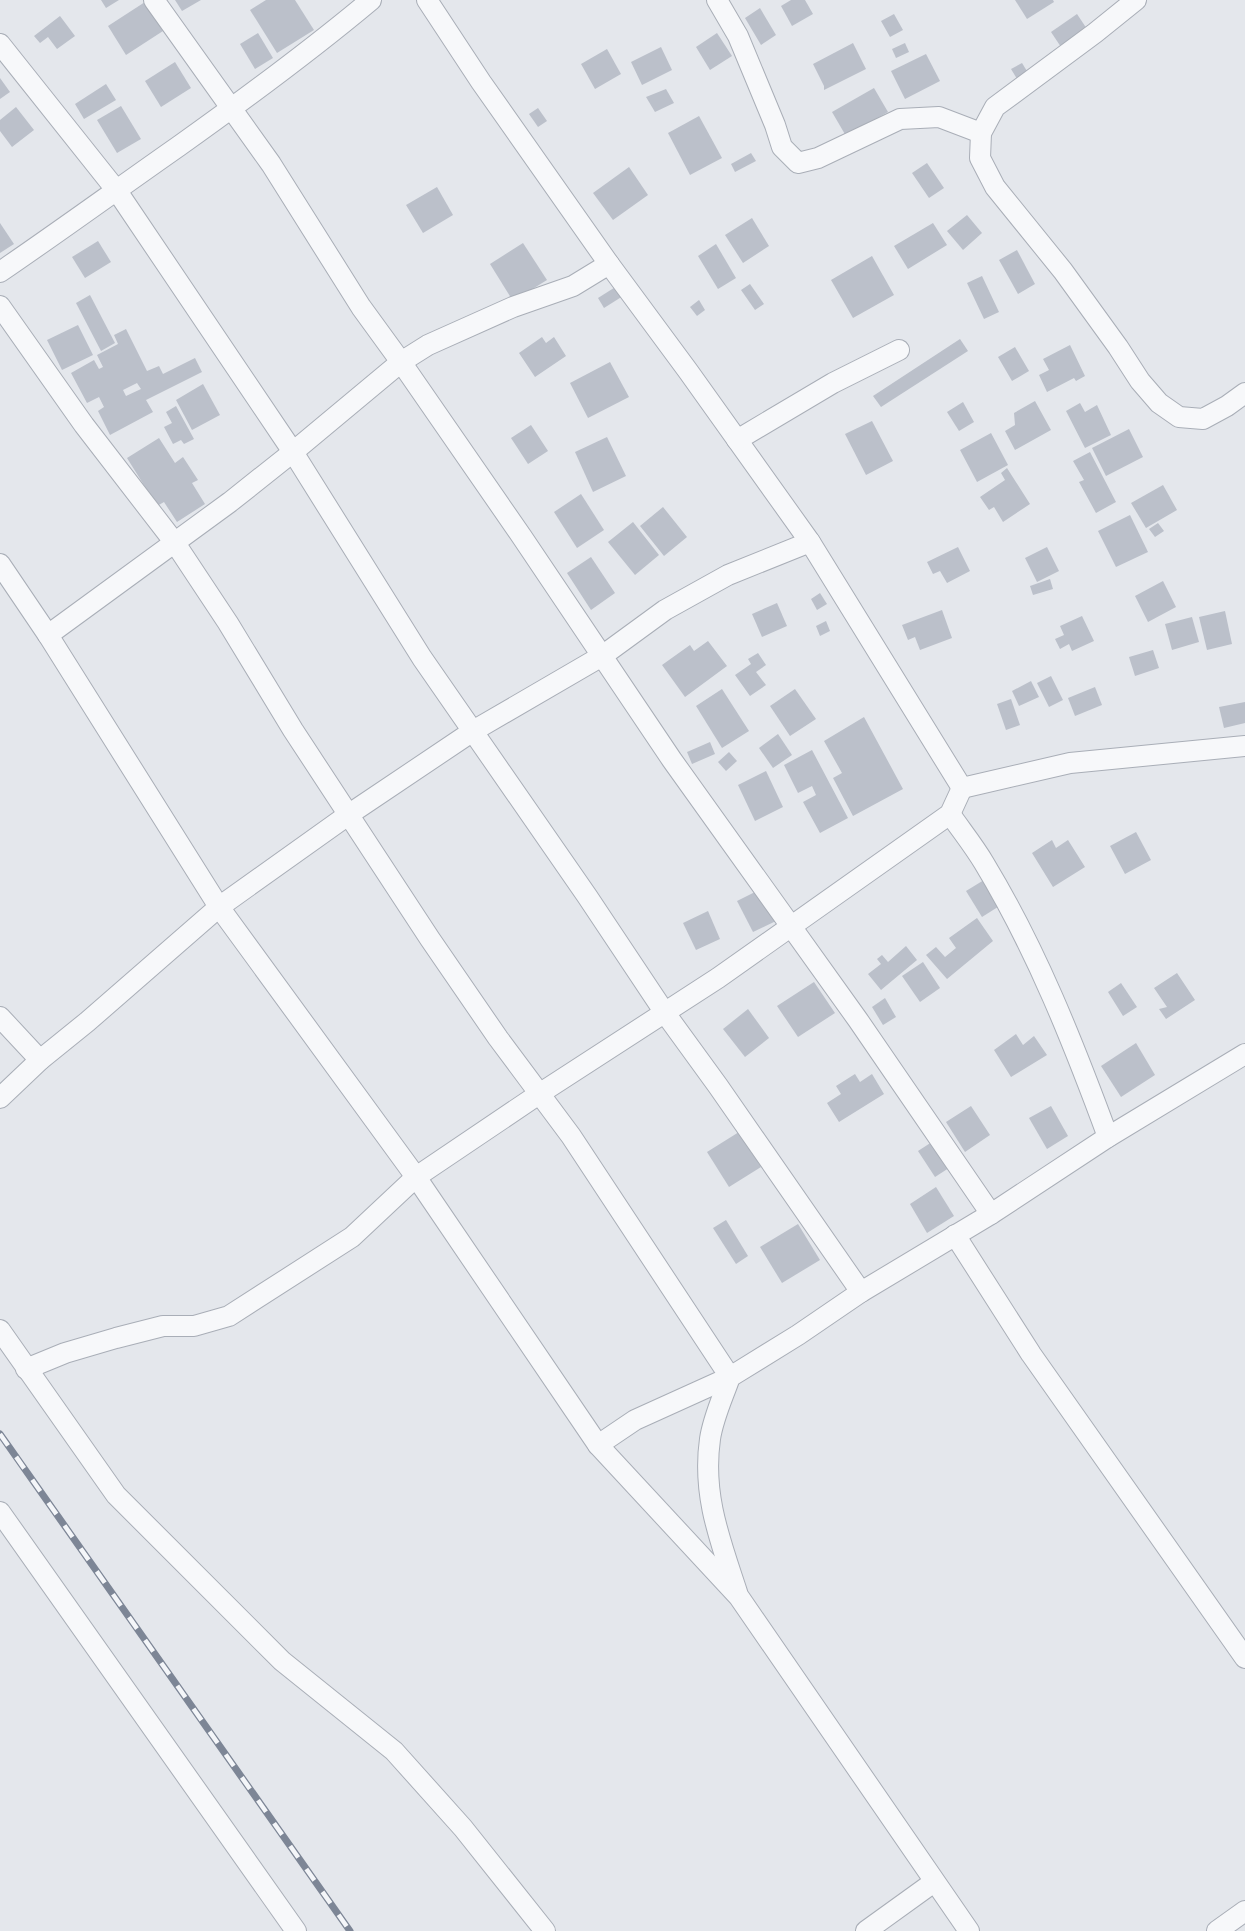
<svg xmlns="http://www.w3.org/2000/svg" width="1245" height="1931" font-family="'Public Sans',sans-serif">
  <rect width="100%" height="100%" fill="#e4e7ec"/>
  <!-- building -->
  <g fill="#bbc0ca" fill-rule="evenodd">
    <polygon points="101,0 119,0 106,8"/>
    <polygon points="175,0 201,0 182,11"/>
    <polygon points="266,0 295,0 314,30 277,53 250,10"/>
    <polygon points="791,0 805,0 813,14 792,26 781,6"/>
    <polygon points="1015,0 1053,0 1054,2 1027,19"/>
    <polygon points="145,2 163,31 126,55 108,26"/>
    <polygon points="760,8 776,35 761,45 745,18"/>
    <polygon points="894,14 903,30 890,37 881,21"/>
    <polygon points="1077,14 1089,32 1063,50 1051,32"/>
    <polygon points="60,16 75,36 57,49 48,37 40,43 34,36"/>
    <polygon points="258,33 273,58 255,69 240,44"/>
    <polygon points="717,33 732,56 710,70 696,47"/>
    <polygon points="853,43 866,69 824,90 824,86 813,64"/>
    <polygon points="905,43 909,52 896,58 892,49"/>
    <polygon points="661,47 672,70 642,85 631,62"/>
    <polygon points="607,49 621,74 595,89 581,64"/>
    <polygon points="926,54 940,81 905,99 891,71"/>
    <polygon points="175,62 191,88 161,107 145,81"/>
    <polygon points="1022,63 1030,76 1019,82 1011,69"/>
    <polygon points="0,78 10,92 0,99"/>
    <polygon points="106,84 116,100 84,119 75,104"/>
    <polygon points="874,88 888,112 846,136 832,112"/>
    <polygon points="666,89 674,103 655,112 646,97"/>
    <polygon points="121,106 141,139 117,153 97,120"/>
    <polygon points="16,107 34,130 12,147 0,131 0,120"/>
    <polygon points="538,108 547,121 538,127 529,114"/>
    <polygon points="699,116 722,158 690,175 668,133"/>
    <polygon points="751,153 756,161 735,172 731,164"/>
    <polygon points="927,163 944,188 929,198 912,173"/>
    <polygon points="629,167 648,195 613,220 593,193"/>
    <polygon points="437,187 453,215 423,233 406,205"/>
    <polygon points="967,215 982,233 963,250 947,231"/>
    <polygon points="752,218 769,246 743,263 725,235"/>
    <polygon points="0,223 14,244 0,253"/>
    <polygon points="933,223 947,245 908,269 894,246"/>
    <polygon points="98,241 111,262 85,278 72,257"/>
    <polygon points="523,243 547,280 513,301 490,264"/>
    <polygon points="716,244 736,278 718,289 698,256"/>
    <polygon points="1017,250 1035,284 1018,294 999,260"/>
    <polygon points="872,256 894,295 853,318 831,280"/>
    <polygon points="982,276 999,312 984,319 967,283"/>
    <polygon points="750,284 764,304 755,310 741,290"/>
    <polygon points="617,286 623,296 604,308 598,298"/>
    <polygon points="90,295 115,343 101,351 76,303"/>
    <polygon points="699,300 705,310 697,316 690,307"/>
    <polygon points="78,325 93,355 62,370 47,340"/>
    <path d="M126 329 147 371 159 366 163 374 195 358 202 372 146 400 153 412 110 435 98 411 104 407 99 397 87 403 71 373 94 360 99 369 103 367 97 355 118 344 114 335ZM137 383 141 389 126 396 123 390Z"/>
    <polygon points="542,337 546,343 554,337 566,356 535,377 519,353"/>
    <polygon points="960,339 968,351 881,407 873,396"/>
    <polygon points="1070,345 1085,376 1076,381 1074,378 1047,392 1039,375 1049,370 1043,359"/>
    <polygon points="1015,347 1029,371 1012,381 998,357"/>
    <polygon points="610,362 629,397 588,418 570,383"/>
    <polygon points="203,384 220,415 192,430 176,400"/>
    <polygon points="1035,401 1051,430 1015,450 1005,431 1015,425 1014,413"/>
    <polygon points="963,402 974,422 959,431 947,412"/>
    <polygon points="1080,403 1085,412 1097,405 1111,435 1085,448 1066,411"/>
    <polygon points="176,406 194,439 184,444 181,440 173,444 164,427 172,423 166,412"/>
    <polygon points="872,421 893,461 866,475 845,434"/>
    <polygon points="531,425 548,451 528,464 511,438"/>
    <polygon points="1129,429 1143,457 1106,476 1092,448"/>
    <polygon points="991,433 1008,465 977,482 960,450"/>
    <polygon points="607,437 626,476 593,492 575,452"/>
    <polygon points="159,438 175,463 183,457 198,480 192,483 205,504 177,522 164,502 157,506 127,458"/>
    <polygon points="1090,452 1116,502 1096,513 1079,482 1084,480 1073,461"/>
    <polygon points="1007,468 1030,504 1003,522 994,507 989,510 980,497 1005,480 1001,473"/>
    <polygon points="1163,485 1177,510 1146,528 1131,503"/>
    <polygon points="581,494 604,530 577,548 554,512"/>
    <polygon points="663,507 687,537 664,556 640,526"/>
    <polygon points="1130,515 1148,552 1116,567 1098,531"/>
    <polygon points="633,522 659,555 635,575 608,542"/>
    <polygon points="1158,523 1164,531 1155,537 1149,529"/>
    <polygon points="958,547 970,571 947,583 940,571 933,574 927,562"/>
    <polygon points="1047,547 1059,571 1037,582 1025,558"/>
    <polygon points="591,557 615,593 591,610 567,573"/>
    <polygon points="1050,579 1053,589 1033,595 1030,586"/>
    <polygon points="1163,581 1176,607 1148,622 1135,596"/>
    <polygon points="820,593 827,604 817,610 811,599"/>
    <polygon points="777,603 787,626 762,637 752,614"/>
    <polygon points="942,610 952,638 920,650 915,637 908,640 902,625"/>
    <polygon points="1225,611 1232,644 1207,650 1199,617"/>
    <polygon points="1082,616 1094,641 1072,651 1069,644 1060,649 1055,639 1064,635 1060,626"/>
    <polygon points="1192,617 1199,642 1172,650 1165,624"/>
    <polygon points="826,621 830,631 820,636 816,626"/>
    <polygon points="708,641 727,666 685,697 662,665 690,645 694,651"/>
    <polygon points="1153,650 1159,668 1135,676 1129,657"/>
    <polygon points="758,653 766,665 756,672 766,685 750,696 735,675 751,664 748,659"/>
    <polygon points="1051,676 1063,700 1049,707 1037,683"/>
    <polygon points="1031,681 1039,697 1019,706 1012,691"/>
    <polygon points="1095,687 1102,705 1075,716 1068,698"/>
    <polygon points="722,689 749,731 722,748 696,706"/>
    <polygon points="795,689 816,719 790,736 770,706"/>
    <polygon points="1011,699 1020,725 1006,730 997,704"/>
    <polygon points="1245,702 1245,723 1224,728 1219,707"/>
    <polygon points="864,717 903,789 853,816 833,778 842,773 824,741"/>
    <polygon points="778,734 792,755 773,768 759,748"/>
    <polygon points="710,742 715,754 692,764 687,752"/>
    <polygon points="812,750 848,818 820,833 803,802 816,795 812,786 798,793 784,765"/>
    <polygon points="729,752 737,761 726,771 718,762"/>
    <polygon points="766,771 783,807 755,821 738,785"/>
    <polygon points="1136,832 1151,860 1125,874 1110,846"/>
    <polygon points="1052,840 1056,848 1068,840 1085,867 1053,887 1032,853"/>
    <polygon points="984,880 1001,905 982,917 966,891"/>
    <polygon points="761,889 776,921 753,932 737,901"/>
    <polygon points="708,911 720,939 696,950 683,923"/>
    <polygon points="977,918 993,941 947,979 926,955 936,947 945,957 956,948 949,938"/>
    <polygon points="906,946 917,960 881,990 868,974 881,964 877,959 882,955 888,962"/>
    <polygon points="923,962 940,988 920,1002 902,976"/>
    <polygon points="1177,973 1195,1000 1166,1019 1159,1009 1167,1007 1154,988"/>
    <polygon points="814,982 835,1013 798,1037 777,1006"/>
    <polygon points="1121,983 1137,1007 1123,1016 1108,992"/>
    <polygon points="885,998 896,1017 883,1025 872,1007"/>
    <polygon points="748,1009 769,1038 745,1057 723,1029"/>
    <polygon points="1016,1034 1023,1045 1034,1036 1047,1055 1011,1077 994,1050"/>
    <polygon points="1136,1043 1155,1075 1121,1097 1101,1066"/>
    <polygon points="855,1074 860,1082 872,1074 884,1094 839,1122 827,1103 841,1094 836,1086"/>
    <polygon points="971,1106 990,1135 965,1152 946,1122"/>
    <polygon points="1051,1106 1068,1136 1047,1149 1029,1118"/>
    <polygon points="739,1132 761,1167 729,1187 707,1152"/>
    <polygon points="935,1140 952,1166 935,1177 918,1151"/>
    <polygon points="936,1187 954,1216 927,1233 910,1204"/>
    <polygon points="726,1220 748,1256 736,1264 713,1228"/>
    <polygon points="798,1224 820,1260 782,1283 760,1247"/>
  </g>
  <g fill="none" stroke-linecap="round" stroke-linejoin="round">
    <defs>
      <g id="minor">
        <polyline points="154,0 271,164 361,307 401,362 522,537 672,760 858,1020 991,1214"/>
        <polyline points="427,0 481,82 609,264 688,371 810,542 962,788 1070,763 1245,746"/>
        <polyline points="717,0 738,36 775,125 782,147 798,163 818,158 900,119 939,117 981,133"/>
        <polyline points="1136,0 1095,33 995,107 981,133 980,158 995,187 1063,271 1118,347 1140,381 1159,403 1179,417 1203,419 1227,406 1245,393"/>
        <polyline points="0,44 117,191 293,452 422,658 587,896 665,1013 718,1086 861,1292"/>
        <path d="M0 272C60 231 119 188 179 146 245 99 309 52 371 0"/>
        <polyline points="0,306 84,425 175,543 228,623 293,730 430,939 498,1038 571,1136 730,1377 635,1420 598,1445"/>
        <polyline points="737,440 833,383 899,350"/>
        <polyline points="0,564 48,635 219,907 416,1177 598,1445 739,1597 969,1931"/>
        <polyline points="48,635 230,502 293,452 401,362 428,345 513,307 573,286 609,264"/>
        <path d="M950 814C961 830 974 846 984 863 1036 949 1073 1042 1108 1137"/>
        <polyline points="0,1017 40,1060"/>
        <polyline points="0,1098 40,1060 87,1022 219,907 348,815 473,731 602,656 665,610 728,575 810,542"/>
        <polyline points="955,1235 1031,1354 1245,1658"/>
        <polyline points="0,1330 116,1495 282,1661 394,1751 463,1828 545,1931"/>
        <polyline points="26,1369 65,1353 116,1338 163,1326 194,1326 229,1316 352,1237 416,1177 539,1094 718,978 950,814 962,788"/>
        <polyline points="0,1512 296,1931"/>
        <path d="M737 1592C720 1540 702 1495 710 1439 713 1418 723 1397 730 1377L798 1335 861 1292 991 1214 1108 1137 1245 1054"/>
        <polyline points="866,1931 934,1882"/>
        <polyline points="1217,1931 1245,1911"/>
      </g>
    </defs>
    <!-- minor casing -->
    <use href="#minor" stroke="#a9aeb7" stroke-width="22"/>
    <!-- minor -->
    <use href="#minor" stroke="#f7f8fa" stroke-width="20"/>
    <defs>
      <polyline id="rail" points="0,1434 350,1931"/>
    </defs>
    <!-- rail casing -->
    <use href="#rail" stroke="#7d8696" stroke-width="7"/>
    <!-- rail -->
    <use href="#rail" stroke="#f4f6f9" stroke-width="4.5" stroke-dasharray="14" stroke-linecap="butt"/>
  </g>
</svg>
